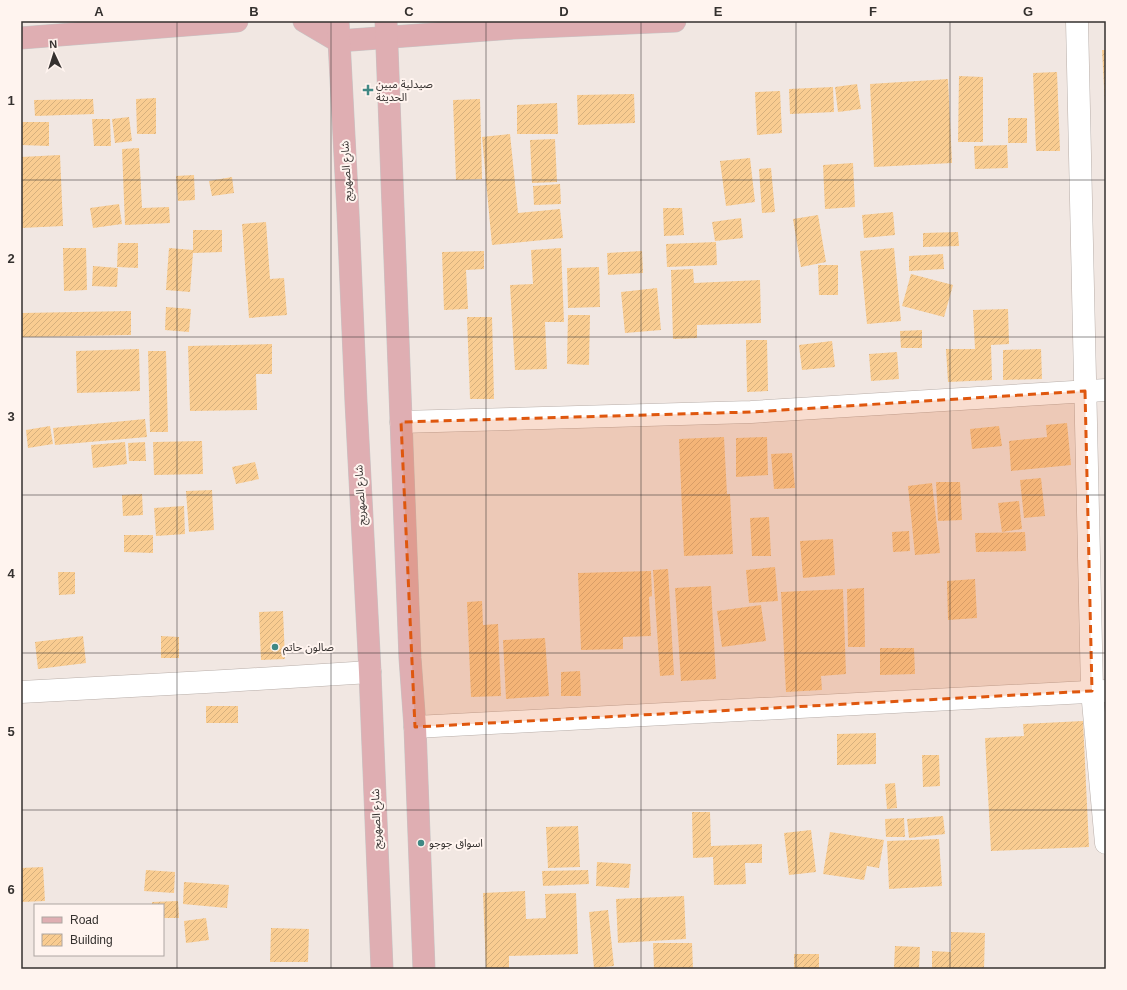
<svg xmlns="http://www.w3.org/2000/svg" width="1127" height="990" font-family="Helvetica,'Noto Sans Arabic',sans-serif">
  <defs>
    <pattern id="building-hatch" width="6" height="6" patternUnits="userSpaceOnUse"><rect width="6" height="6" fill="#f9cc91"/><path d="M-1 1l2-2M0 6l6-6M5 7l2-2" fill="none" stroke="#d6b07d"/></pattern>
  </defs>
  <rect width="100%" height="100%" fill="#f1e7e2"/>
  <!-- building -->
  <g fill="url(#building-hatch)">
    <polygon points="1102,50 1106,50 1106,104 1105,104"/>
    <polygon points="1057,72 1060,151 1036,151 1033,73"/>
    <polygon points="959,76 983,77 983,142 958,142"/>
    <polygon points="948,79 952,163 874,167 870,84"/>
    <polygon points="857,84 861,109 838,112 835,87"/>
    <polygon points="833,87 834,112 790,114 789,89"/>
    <polygon points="780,91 782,133 757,135 755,92"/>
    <polygon points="634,94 635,123 578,125 577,95"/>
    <polygon points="156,98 156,134 137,134 136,99"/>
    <polygon points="93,99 94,114 35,116 34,100"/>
    <polygon points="480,99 482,179 456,180 453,100"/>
    <polygon points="557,103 558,134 517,134 517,105"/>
    <polygon points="129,117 132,141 115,143 112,119"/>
    <rect x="1008" y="118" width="19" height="25"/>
    <polygon points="92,119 110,119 111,146 94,146"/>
    <polygon points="21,122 49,122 49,146 21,145"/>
    <polygon points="510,134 518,213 560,209 563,238 492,245 482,137"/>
    <polygon points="555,139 557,182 532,183 530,140"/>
    <polygon points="1007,145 1008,168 975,169 974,146"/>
    <polygon points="139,148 142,208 169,207 170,223 125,225 122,149"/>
    <polygon points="60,155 63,226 21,228 21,157"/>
    <polygon points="750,158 755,202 726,206 720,161"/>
    <polygon points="853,163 855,207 825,209 823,165"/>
    <polygon points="771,168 775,212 762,213 759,169"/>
    <polygon points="194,175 195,200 178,201 176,176"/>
    <polygon points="232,177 234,193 212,196 209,181"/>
    <polygon points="560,184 561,204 534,205 533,186"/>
    <polygon points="119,204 122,224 93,228 90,208"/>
    <polygon points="663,208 682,208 684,235 664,236"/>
    <polygon points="893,212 895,235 864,238 862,215"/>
    <polygon points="818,215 826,262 801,267 793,219"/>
    <polygon points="741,218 743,238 715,241 712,222"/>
    <polygon points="266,222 270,279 284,278 287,315 249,318 242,224"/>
    <polygon points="193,230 222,230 222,252 193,253 190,292 166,290 169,248 193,250"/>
    <polygon points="958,232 959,246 923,247 923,233"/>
    <polygon points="716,242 717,265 667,267 666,244"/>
    <polygon points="118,243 138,243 138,268 117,267"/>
    <polygon points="63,248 86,248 87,290 64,291"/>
    <polygon points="561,248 564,322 545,322 547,369 515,370 510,285 533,284 531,250"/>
    <polygon points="894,248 901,321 867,324 860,251"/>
    <polygon points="484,251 484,269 466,270 468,309 444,310 442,252"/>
    <polygon points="642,251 643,273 608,275 607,253"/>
    <polygon points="943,254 944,269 909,271 909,256"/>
    <polygon points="818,265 838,265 838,295 819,295"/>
    <polygon points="93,266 118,268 117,287 92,286"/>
    <polygon points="599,267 600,307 568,308 567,268"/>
    <polygon points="693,269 694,283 760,280 761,323 697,325 697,338 673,339 671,270"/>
    <polygon points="911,274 953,285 944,317 902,306"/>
    <polygon points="657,288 661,330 625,333 621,292"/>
    <polygon points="166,307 191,309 189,332 165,330"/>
    <polygon points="1008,309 1009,344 991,345 992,380 948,382 946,349 975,349 973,310"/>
    <polygon points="131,311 131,335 22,337 22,313"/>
    <polygon points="568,315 590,315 589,365 567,364"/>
    <polygon points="467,317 492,317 494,399 470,399"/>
    <polygon points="922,330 922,348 901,348 900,331"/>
    <polygon points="746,340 767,340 768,391 747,392"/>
    <polygon points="832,341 835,367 802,370 799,345"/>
    <polygon points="272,344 272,374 256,374 257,410 190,411 188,346"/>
    <polygon points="139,349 140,391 77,393 76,351"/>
    <polygon points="1041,349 1042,379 1003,380 1003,350"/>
    <polygon points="148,351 166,351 168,432 150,432"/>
    <polygon points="897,352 899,379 871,381 869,354"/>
    <polygon points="145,419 147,437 55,445 53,428"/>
    <polygon points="1067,423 1071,465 1011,471 1009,441 1047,437 1046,425"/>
    <polygon points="50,426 53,444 28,448 26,430"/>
    <polygon points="999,426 1002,446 972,449 970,429"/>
    <polygon points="724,437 727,494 730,494 733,554 684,556 679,439"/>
    <polygon points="767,437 768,475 736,477 736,438"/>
    <polygon points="202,441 203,474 154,475 153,442"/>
    <polygon points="125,442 127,464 93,468 91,445"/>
    <polygon points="145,442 146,461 129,461 128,443"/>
    <polygon points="792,453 795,488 774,489 771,454"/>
    <polygon points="255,462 259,479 236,484 232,467"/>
    <polygon points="1041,478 1045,516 1024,518 1020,480"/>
    <polygon points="936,482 960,482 962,520 938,521"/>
    <polygon points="932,483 940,553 915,555 908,486"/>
    <polygon points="212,490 214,530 189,532 186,491"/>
    <polygon points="142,494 143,515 123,516 122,495"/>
    <polygon points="1019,501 1022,529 1002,532 998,503"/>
    <polygon points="184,506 185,534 156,536 154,508"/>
    <polygon points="769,517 771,556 752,556 750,518"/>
    <polygon points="909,531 910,551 893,552 892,532"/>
    <polygon points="1025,532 1026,551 976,552 975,533"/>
    <polygon points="124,535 153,535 153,553 124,552"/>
    <polygon points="833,539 835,575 803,578 800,541"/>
    <polygon points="775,567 778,601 749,603 746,570"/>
    <polygon points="668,569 674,675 660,676 653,570"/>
    <polygon points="651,571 652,596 649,597 651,636 623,637 623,649 581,650 578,573"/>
    <polygon points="58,572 75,572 75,594 59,595"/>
    <polygon points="975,579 977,618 948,620 947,581"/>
    <polygon points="711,586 716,679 681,681 675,588"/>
    <polygon points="864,588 865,647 848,647 847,589"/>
    <polygon points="843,589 846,674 821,676 822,690 786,692 781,592"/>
    <polygon points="482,601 483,625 498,624 501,696 471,697 467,602"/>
    <polygon points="761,605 766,641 722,647 717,611"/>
    <polygon points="283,611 285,659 261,660 259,612"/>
    <polygon points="83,636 86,663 38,669 35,642"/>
    <polygon points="161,636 179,637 179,658 161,658"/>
    <polygon points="545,638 549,696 506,699 503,640"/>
    <polygon points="880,648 914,648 915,674 880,675"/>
    <polygon points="580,671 581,696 561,696 561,672"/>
    <rect x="206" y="706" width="32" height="17"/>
    <polygon points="1083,721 1089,847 991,851 985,738 1024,736 1023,724"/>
    <polygon points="876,733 876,764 837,765 837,734"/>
    <polygon points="922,755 939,755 940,786 923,787"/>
    <polygon points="895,783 897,808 887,809 885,784"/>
    <polygon points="692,812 710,812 711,846 762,844 762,863 745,863 746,884 714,885 713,857 693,858"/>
    <polygon points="943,816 945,834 909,838 907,819"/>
    <polygon points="904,818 905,837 886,837 885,819"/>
    <polygon points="578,826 580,867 548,868 546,827"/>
    <polygon points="811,830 816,872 789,875 784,833"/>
    <polygon points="830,832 884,840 879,868 867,866 864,880 823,874"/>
    <polygon points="939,839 942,886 889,889 887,841"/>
    <polygon points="597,862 631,864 629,888 596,886"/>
    <polygon points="43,867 45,901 21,902 21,868"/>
    <polygon points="146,870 175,872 174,893 144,891"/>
    <polygon points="588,870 589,884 543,886 542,871"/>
    <polygon points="184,882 229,885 227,908 183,904"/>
    <polygon points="525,891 526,919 546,918 545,894 576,893 578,954 509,956 509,969 486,969 483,893"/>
    <polygon points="684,896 686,939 618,943 616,899"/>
    <polygon points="178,901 179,918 163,918 163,905 152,905 152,902"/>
    <polygon points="608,910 614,966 594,968 589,912"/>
    <polygon points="206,918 209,940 186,943 184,921"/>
    <polygon points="271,928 309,929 308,962 270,962"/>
    <polygon points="951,932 985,933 984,969 932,969 932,951 951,952"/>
    <polygon points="653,943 692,943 693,969 654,969"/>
    <polygon points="895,946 920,947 919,969 894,968"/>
    <rect x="794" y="954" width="25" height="15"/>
  </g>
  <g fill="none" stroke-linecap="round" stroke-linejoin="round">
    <defs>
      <g id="minor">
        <polyline points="1077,21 1092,691 1106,843"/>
        <polyline points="401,422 751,412 1106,390"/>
        <polyline points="21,692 224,681 370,672"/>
        <polyline points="415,727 1106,691"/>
      </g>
      <g id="major">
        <polyline points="304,21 338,41 513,28 675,21"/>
        <polyline points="338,21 348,213 356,402 370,672 382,969"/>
        <polyline points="386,21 410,658 415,727 424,969"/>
        <polyline points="21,38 237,21"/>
      </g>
    </defs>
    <!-- minor casing -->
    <use href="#minor" stroke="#b8aea9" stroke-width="23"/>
    <!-- major casing -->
    <use href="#major" stroke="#c6c5c5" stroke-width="23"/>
    <!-- minor -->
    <use href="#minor" stroke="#fff" stroke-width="22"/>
    <!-- major -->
    <use href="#major" stroke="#dfaeb2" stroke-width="22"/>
  </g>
  <!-- marked area -->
  <path fill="#df570e" fill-opacity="0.2" stroke="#df570e" stroke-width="3" stroke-dasharray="8 5" stroke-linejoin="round" d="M1085 391 1092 691 415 727 401 422 751 412Z"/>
  <!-- grid -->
  <path fill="none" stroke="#35312f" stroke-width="1" stroke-opacity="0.55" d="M177 21V969M331 21V969M486 21V969M641 21V969M796 21V969M950 21V969M21 180H1106M21 337H1106M21 495H1106M21 653H1106M21 810H1106"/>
  <!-- markers -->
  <g fill="#408884" stroke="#fff4ef" stroke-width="1.5">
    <path d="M366 84h4v4h4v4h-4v4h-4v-4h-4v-4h4z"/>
    <circle cx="275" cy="647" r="4"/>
    <circle cx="421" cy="843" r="4"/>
  </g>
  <g text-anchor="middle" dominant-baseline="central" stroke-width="4" stroke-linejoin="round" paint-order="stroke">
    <!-- poi labels -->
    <g font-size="11" fill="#35312f" stroke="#fff4ef" text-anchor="start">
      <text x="376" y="84">صيدلية مبين<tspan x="376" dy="13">الحديثة</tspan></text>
      <text x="283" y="647">صالون حاتم</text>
      <text x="429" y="843">اسواق جوجو</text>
    </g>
    <!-- street labels -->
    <g font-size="11" fill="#35312f" stroke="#fff4ef">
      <text transform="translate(346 171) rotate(-93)">شارع الصهريج</text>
      <text transform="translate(360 495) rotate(-93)">شارع الصهريج</text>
      <text transform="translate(376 819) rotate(-92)">شارع الصهريج</text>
    </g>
  </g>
  <!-- border -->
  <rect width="1127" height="990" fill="none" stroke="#fff4ef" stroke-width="44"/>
  <!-- legend -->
  <rect x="34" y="904" width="130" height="52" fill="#fff4ef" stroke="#aea6a2"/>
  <rect x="42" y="917" width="20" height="6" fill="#dfaeb2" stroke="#aea6a2"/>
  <text x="70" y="924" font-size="12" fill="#35312f">Road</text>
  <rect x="42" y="934" width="20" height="12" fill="url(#building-hatch)" stroke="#aea6a2"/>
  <text x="70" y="944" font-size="12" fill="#35312f">Building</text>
  <!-- north arrow -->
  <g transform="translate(54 54) rotate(356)" stroke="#fff4ef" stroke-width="3" paint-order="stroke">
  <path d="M0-3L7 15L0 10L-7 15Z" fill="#35312f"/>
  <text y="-6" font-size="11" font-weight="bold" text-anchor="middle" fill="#35312f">N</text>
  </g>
  <rect x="22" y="22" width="1083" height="946" fill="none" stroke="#35312f" stroke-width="1.5"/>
  <g font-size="13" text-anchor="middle" font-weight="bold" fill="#35312f">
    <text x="99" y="16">A</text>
    <text x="254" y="16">B</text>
    <text x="409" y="16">C</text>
    <text x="564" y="16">D</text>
    <text x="718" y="16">E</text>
    <text x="873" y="16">F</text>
    <text x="1028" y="16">G</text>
    <text x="11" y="105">1</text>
    <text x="11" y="263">2</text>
    <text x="11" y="421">3</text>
    <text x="11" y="578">4</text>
    <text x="11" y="736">5</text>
    <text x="11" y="894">6</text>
  </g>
</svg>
